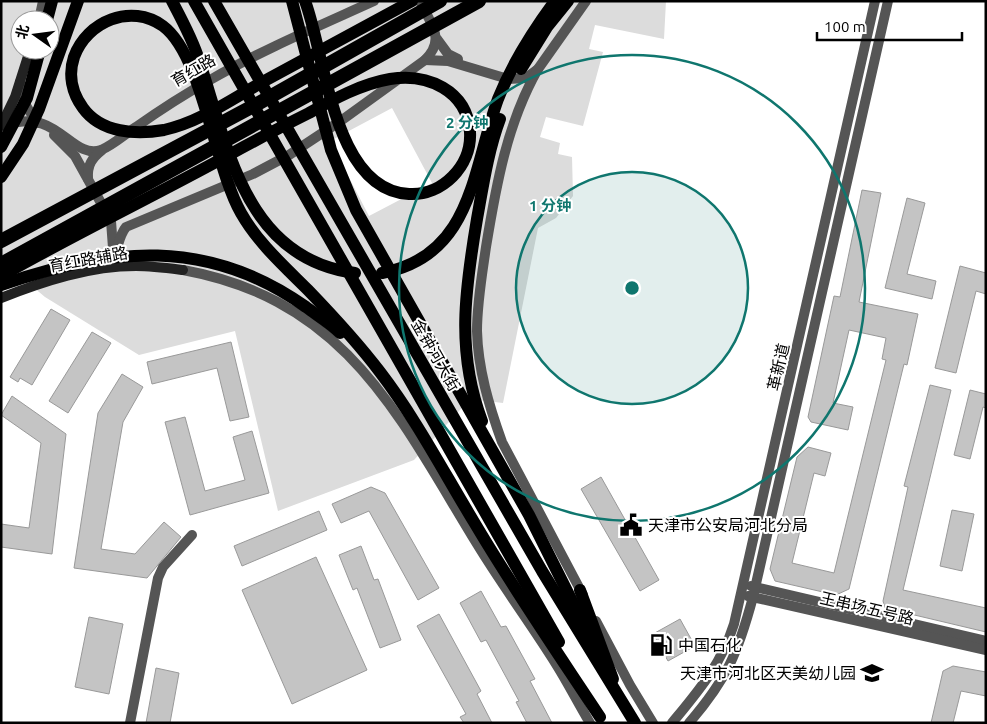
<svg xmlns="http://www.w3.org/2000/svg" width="987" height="724" font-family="Ubuntu,'Noto Sans SC',sans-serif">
  <rect width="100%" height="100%" fill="#fff"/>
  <!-- green -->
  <path fill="#dcdcdc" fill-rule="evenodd" d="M1 1H666L664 39 595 25 589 49 603 52 583 126 546 117 540 137 560 143 558 154 572 157 573 196 556 218 538 228 503 403 470 399 414 460 278 511 235 331 139 355 45 297 1 260ZM20 20H50V50H20ZM392 108 432 183 369 216 330 141Z"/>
  <!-- building -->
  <g fill="#c4c4c4" stroke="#999">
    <polygon points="862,190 881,193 859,302 918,314 907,365 904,364 849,589 836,595 775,581 770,569 797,457 808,447 831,453 825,476 814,473 792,563 834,573 886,360 882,359 886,338 849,330 833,403 853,407 848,430 811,422 808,417 834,296 840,297"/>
    <polygon points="907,198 925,203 907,274 936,281 932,299 885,288"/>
    <polygon points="960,266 986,273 986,294 976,291 956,373 935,368"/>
    <polygon points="51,309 70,320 32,385 20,378 18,382 10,377"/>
    <polygon points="92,332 111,343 68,413 49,401"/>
    <polygon points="231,342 249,417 230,421 217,368 152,384 147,362"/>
    <polygon points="122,374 143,387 123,422 101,549 135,554 164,522 181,537 147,578 74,568 98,413"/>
    <polygon points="930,385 951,390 903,590 986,608 986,632 885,608 883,601 908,487 904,486"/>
    <polygon points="970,390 986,394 986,408 983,407 970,459 954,455"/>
    <polygon points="12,396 66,434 52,554 1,547 1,524 29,528 41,443 1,415"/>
    <polygon points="185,417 205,491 245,480 233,437 252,431 269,493 190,515 165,422"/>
    <polygon points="601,477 659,580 640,591 581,489"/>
    <polygon points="371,487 385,493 439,588 418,600 369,511 341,523 332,504"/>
    <polygon points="952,510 974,514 962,571 940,566"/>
    <polygon points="319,511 327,530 242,566 234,546"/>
    <polygon points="361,546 374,580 378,579 401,640 380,648 357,588 353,590 339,555"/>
    <polygon points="316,557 367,670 292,704 242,590"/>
    <polygon points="481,591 501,627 506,626 535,679 530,681 552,723 527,723 516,702 519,701 486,640 481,642 460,603"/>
    <polygon points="439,614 481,691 477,694 492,723 464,723 460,717 466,714 417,626"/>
    <polygon points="89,617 123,624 109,694 75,687"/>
    <polygon points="680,619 695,646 668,661 653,634"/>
    <polygon points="953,666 986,672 986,696 961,691 953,723 931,723 943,671"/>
    <polygon points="156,668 179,673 170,723 146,723"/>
  </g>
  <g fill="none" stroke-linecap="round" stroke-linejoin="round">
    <!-- minor -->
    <g stroke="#555" stroke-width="10">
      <polyline points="39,20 43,1"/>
      <polyline points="437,39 448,54 458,59"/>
      <polyline points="425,60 448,61 508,79 526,78 538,69 586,1"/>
      <path d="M538 69C507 123 496 186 486 247 482 275 477 303 477 331 478 369 489 406 502 442L583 595"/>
      <path d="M20 82C20 99 28 111 39 123"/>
      <path d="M8 125C57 107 71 160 101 150 113 145 125 134 136 127 160 110 185 94 210 80 262 50 319 26 374 1"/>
      <polyline points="54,135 75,156 111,221 113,248"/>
      <path d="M88 179C87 165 92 158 102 150"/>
      <path d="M111 262C119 251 117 238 126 227L253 174 289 155 342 120 425 60C446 39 431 25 420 1"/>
      <path d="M183 270C347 300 398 415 477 544 502 585 531 624 556 664 568 683 578 703 590 723"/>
      <polyline points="596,621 630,685 653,723"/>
      <polyline points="130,723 158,578 163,567 192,535"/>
    </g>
    <!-- tertiary -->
    <g stroke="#555" stroke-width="10">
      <polyline points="751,586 986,641"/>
      <polyline points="748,596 986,650"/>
      <path d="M672 723C699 690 721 665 734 624L875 1"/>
      <path d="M689 723C727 679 738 653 753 597L888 1"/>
    </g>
    <!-- secondary -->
    <g stroke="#222" stroke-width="10">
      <polyline points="1,126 15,97 30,50"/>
      <path d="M1 298C44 281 90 266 136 266 152 266 167 268 183 270"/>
    </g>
    <!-- primary -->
    <g stroke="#000" stroke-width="12">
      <path d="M172 1C182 20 193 40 199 60 228 147 245 259 355 273"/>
      <polyline points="194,1 559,642"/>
      <polyline points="214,1 542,571 635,723"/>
      <polyline points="292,1 331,150 356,210 529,515 594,645"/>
      <path d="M412 1C364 27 316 53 268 79 235 97 201 122 164 130 136 135 101 133 83 108 72 93 68 75 74 57 87 21 131 3 163 26 203 56 214 166 241 213 258 243 284 266 308 290 333 316 358 343 380 372 416 419 443 471 474 522 513 588 557 652 600 717"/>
      <polyline points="47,20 52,1"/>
      <polyline points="521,69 547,27 568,1"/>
      <polyline points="1,147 27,98 40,50"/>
      <polyline points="1,177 23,144 39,109 78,1"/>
      <path d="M382 273C473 256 472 170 498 99 512 64 532 32 555 1"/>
      <path d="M1 276C75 234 152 197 227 156 254 141 281 127 309 113 334 99 361 84 390 79 427 73 467 90 470 132 472 166 442 196 409 194 333 190 326 57 305 1"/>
      <path d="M1 285C110 247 208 237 306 307 318 316 330 323 340 333"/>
      <path d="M482 421C456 352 465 290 477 219 483 186 488 151 500 119"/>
      <polyline points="580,590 613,679"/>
    </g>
    <!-- trunk -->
    <g stroke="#000" stroke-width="14">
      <polyline points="1,241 259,103 440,1"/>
      <polyline points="1,264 479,1"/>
    </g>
  </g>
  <!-- distance rings -->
  <circle cx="632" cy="288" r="116" fill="#0f766e" fill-opacity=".12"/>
  <g fill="none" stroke="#0f766e" stroke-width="2.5">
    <circle cx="632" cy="288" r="116"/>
    <circle cx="632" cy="288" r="233"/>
  </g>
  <!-- icons -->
  <defs>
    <symbol id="civic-bare" viewBox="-9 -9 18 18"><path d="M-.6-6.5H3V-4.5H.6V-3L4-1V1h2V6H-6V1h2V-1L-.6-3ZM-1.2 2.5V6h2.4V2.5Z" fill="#000" stroke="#fff" stroke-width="2.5" paint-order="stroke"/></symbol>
    <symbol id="fuel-bare" viewBox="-9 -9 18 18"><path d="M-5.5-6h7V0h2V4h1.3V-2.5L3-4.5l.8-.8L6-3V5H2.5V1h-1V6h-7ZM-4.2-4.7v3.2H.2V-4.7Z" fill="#000" stroke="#fff" stroke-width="2.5" paint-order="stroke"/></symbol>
    <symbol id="school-bare" viewBox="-9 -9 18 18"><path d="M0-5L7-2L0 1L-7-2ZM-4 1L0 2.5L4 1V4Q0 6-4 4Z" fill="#000" stroke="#fff" stroke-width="2.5" paint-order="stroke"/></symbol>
  </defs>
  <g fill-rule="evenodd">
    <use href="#civic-bare" x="615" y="509" width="32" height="32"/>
    <use href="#fuel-bare" x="645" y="629" width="32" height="32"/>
    <use href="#school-bare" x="856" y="657" width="32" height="32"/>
  </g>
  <g text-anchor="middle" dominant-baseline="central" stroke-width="4" stroke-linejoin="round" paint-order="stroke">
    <!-- street labels -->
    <g font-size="16" fill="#000" stroke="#fff">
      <text transform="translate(193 70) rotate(-30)">育红路</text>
      <text transform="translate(88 259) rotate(-10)">育红路辅路</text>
      <text transform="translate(436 355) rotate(60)">金钟河大街</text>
      <text transform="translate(778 367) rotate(-77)">革新道</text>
      <text transform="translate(867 608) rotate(13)">王串场五号路</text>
    </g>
    <!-- poi labels -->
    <g font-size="16" fill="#000" stroke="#fff" text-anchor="start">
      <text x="648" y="525">天津市公安局河北分局</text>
      <text x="678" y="645">中国石化</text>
      <text x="856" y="673" text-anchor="end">天津市河北区天美幼儿园</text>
    </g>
  </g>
  <circle cx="632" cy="288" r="8" fill="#0f766e" stroke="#fff" stroke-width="2.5"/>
  <g font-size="15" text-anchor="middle" font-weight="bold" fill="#0f766e" stroke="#fff" stroke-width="4" stroke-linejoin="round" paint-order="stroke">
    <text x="467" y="128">2 分钟</text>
    <text x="550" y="211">1 分钟</text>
  </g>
  <!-- border -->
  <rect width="987" height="724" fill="none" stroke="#000000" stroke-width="5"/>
  <!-- north arrow -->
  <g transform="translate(35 35) rotate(284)"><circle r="24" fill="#ffffff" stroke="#999999"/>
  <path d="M0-4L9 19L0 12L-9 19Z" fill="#000000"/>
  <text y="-8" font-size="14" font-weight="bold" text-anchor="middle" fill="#000000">北</text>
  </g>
  <!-- scale -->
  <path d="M817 32v8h145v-8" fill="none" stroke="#000000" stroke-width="2.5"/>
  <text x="824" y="32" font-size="15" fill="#000000" stroke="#ffffff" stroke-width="4" paint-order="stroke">100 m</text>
</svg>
